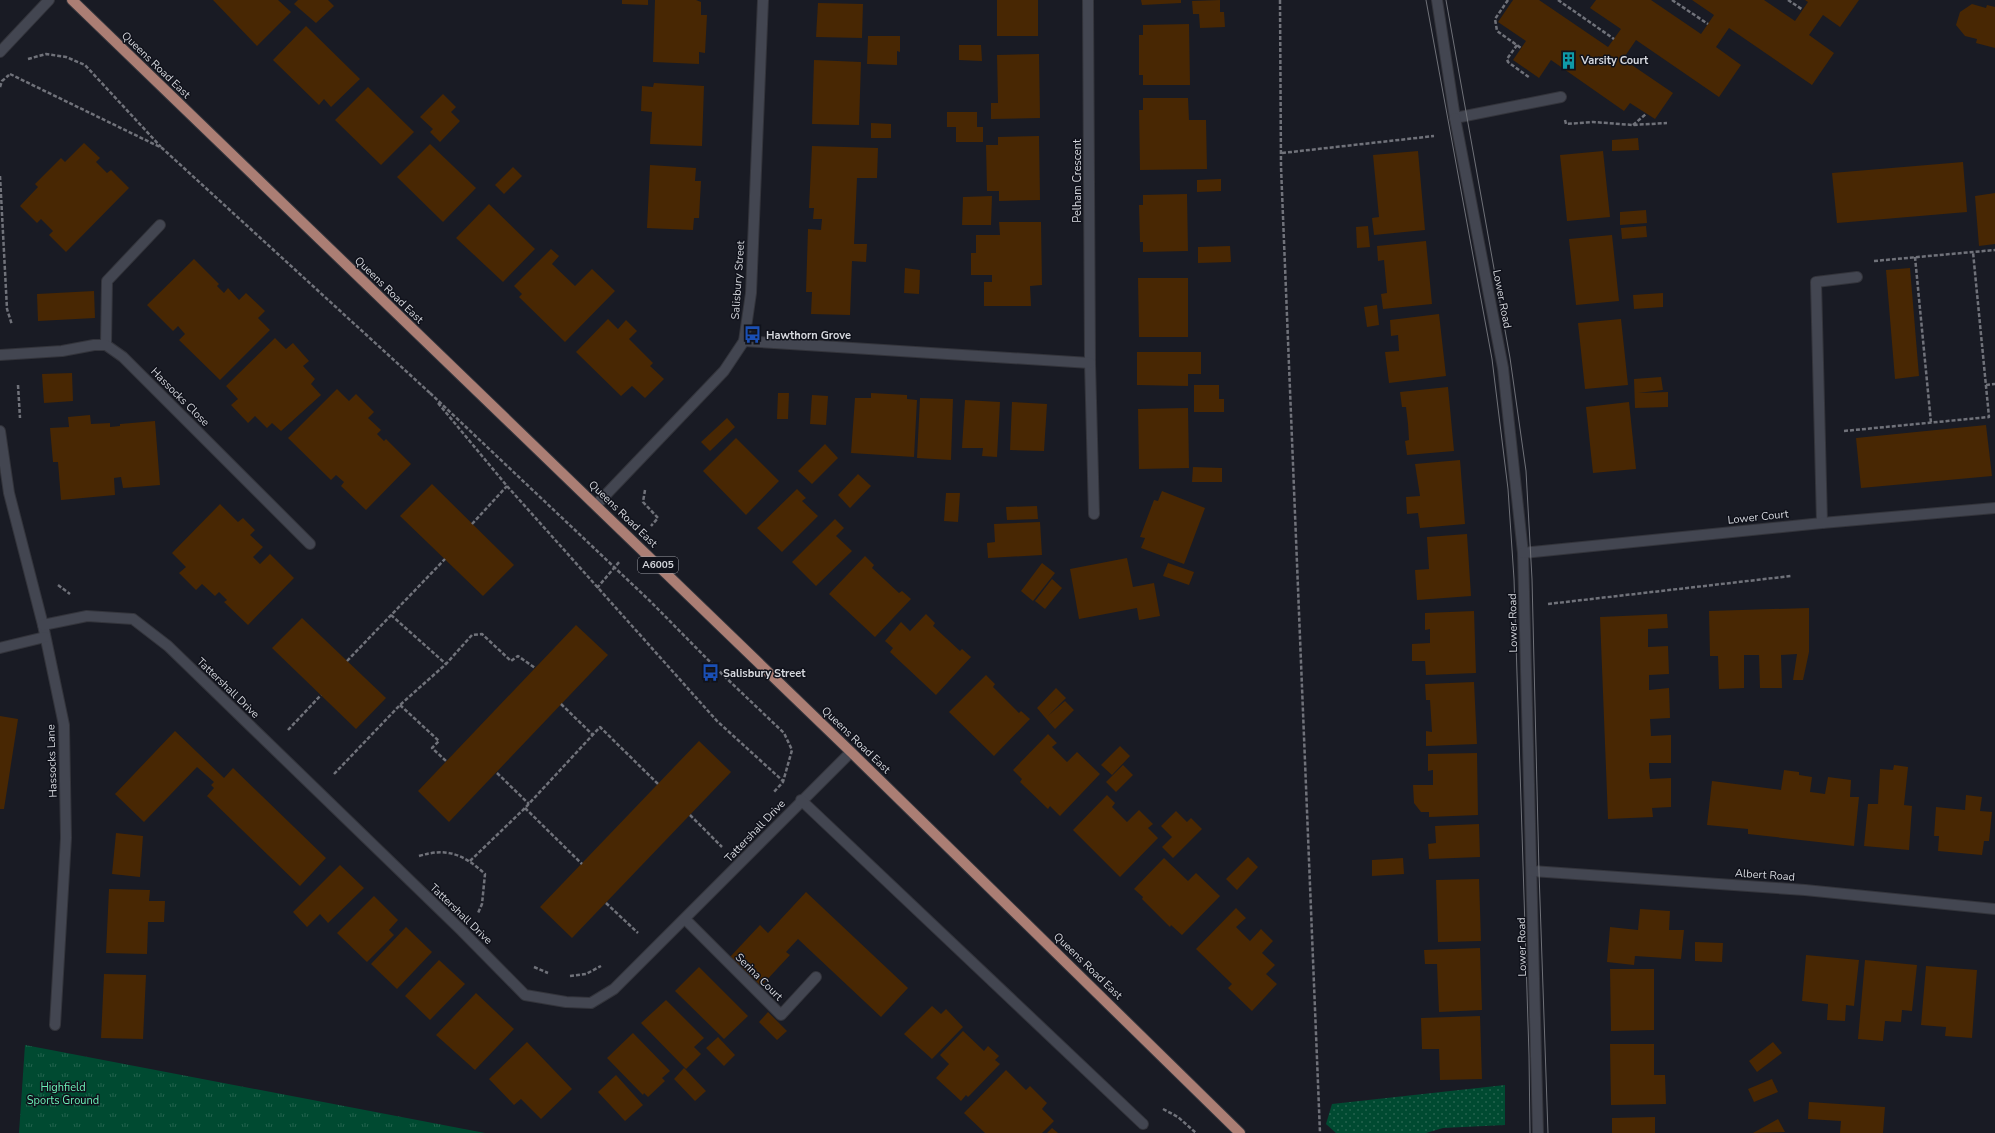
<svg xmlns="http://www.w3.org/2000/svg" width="1995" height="1133" font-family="'Nunito Sans',sans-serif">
  <defs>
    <pattern id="grass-dots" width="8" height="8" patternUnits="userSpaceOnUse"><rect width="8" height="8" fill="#004a31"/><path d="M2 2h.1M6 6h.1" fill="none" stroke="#24634e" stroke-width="1.8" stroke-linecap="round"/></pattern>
    <pattern id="park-tufts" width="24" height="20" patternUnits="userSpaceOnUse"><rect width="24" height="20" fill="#004a31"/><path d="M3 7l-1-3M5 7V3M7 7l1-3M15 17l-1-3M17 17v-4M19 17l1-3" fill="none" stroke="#24634e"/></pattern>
  </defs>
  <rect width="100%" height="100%" fill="#191b24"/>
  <!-- grass -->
  <polygon fill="url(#grass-dots)" points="1505,1085 1505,1125 1443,1128 1426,1133 1336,1133 1326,1124 1332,1104"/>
  <!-- park -->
  <polygon fill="url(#park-tufts)" points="25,1045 485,1133 19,1133"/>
  <!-- building -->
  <g fill="#482703">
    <polygon points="213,0 278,0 291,12 257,46"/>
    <polygon points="298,0 328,0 334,6 316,23 294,4"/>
    <polygon points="622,0 648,0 648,5 622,4"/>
    <polygon points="655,0 696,0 701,2 701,15 707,15 705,53 699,52 699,64 653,62"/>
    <rect x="997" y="0" width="41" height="36"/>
    <polygon points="1141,0 1181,0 1181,3 1142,5"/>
    <polygon points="1220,0 1220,12 1224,12 1225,27 1200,28 1199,14 1193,14 1192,1"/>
    <polygon points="1513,0 1539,0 1608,47 1621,29 1590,8 1596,0 1651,0 1701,34 1714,15 1692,0 1764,0 1795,21 1808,2 1805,0 1859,0 1840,27 1823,15 1809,35 1834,53 1812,85 1729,28 1716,47 1741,65 1719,97 1636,40 1623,59 1673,93 1655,119 1630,103 1624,111 1551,60 1539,78 1513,60 1526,41 1498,22"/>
    <polygon points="818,3 863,4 862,38 816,37"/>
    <polygon points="1972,4 1986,8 1987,5 1995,7 1995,48 1976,43 1977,39 1965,36 1956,25 1960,12"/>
    <polygon points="1189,24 1190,85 1143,85 1143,75 1139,75 1139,35 1143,35 1143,25"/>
    <polygon points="306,26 360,79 331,107 324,99 319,105 273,60"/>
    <polygon points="868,36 900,36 900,52 897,51 897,65 867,64"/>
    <polygon points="959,45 981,45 982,61 959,60"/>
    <polygon points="1039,54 1040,118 991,119 991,103 998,103 997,55"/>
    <polygon points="814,60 861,62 859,125 812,124"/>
    <polygon points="654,83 704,86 702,146 650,144 652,112 641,111 642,86 653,87"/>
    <polygon points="368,87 414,132 381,165 335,120"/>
    <polygon points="443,94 456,107 451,112 460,121 440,142 430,132 433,129 420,117"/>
    <polygon points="1143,98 1188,98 1189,120 1206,120 1207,169 1140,170 1139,110 1143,110"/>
    <polygon points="947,112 977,112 977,127 983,127 983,142 956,142 956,127 947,127"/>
    <polygon points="871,123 891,124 891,138 871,138"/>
    <polygon points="1039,136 1040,200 999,201 999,191 987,191 986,145 998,145 998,137"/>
    <polygon points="1638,138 1639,150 1612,151 1612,140"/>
    <polygon points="84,143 100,158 96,162 107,173 111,170 129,188 66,252 49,235 53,231 41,219 37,223 20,206 38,187 35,184 61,158 65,162"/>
    <polygon points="430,144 476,188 443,222 397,177"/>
    <polygon points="812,146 878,148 877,178 857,178 854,244 867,244 866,262 852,261 850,315 811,314 812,292 806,292 808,229 821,230 822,219 813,219 814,208 809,208"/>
    <polygon points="1418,151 1425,230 1374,235 1372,218 1379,217 1373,155"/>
    <polygon points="1603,151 1610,217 1567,221 1560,155"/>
    <polygon points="1963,162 1967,212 1837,223 1832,173"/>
    <polygon points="650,165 696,168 695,181 701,181 700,199 699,218 694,218 693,230 647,228"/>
    <polygon points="513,167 522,176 504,194 495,185"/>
    <polygon points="1221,179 1221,191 1197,192 1197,180"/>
    <polygon points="1995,193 1995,244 1979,246 1975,196"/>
    <polygon points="1187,194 1188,251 1143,252 1143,242 1140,242 1139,205 1143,205 1143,195"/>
    <polygon points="992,196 991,225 962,225 963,197"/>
    <polygon points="489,204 535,249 503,282 456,238"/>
    <polygon points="1646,210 1647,223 1620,225 1620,212"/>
    <polygon points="999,222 1041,222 1042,285 1030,286 1031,306 984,306 984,282 992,282 992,275 971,275 971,253 976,253 976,235 1000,235"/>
    <polygon points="1368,226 1370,247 1357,248 1356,227"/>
    <polygon points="1646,226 1647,237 1622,239 1621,228"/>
    <polygon points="1612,235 1619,301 1576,305 1569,239"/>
    <polygon points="1426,241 1432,304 1383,309 1381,294 1387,293 1384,260 1378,261 1377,246"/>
    <polygon points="1230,246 1231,262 1198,263 1198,247"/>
    <polygon points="551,249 559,256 552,264 575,286 592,269 615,291 565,342 519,297 522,294 514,286"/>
    <polygon points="194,259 219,284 217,286 224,293 228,288 239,300 246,293 265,311 258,318 270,330 220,380 179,340 185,334 178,326 173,331 147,305"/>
    <polygon points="905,268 920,270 919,294 904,293"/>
    <polygon points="1910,268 1919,376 1895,379 1886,270"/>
    <polygon points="1138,278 1188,278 1188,337 1139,337"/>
    <polygon points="94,291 95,318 38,321 37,294"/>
    <polygon points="1663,293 1663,307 1634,309 1633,295"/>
    <polygon points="1377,305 1379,325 1367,327 1364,307"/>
    <polygon points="1439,314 1446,376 1389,383 1385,352 1399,351 1398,335 1391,336 1390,320"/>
    <polygon points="608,319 618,329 626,320 637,331 629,339 653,363 650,366 664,379 645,398 632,386 621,396 576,352"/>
    <polygon points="1621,319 1628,385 1585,389 1578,323"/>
    <polygon points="275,338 286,349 293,343 309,361 303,366 315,379 311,384 321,395 281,431 272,423 267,428 255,416 248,423 231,405 238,399 226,386"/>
    <polygon points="1137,352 1201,352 1201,374 1188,374 1188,386 1137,385"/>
    <polygon points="72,373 73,401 44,403 42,374"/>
    <polygon points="1661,377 1663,390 1638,393 1668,392 1668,407 1635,408 1634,379"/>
    <polygon points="1194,385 1219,385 1219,399 1224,399 1224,412 1194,412"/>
    <polygon points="1448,387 1454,451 1407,455 1405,441 1409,440 1408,424 1406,407 1402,407 1400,392"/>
    <polygon points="337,389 349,401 356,394 374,412 368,418 381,430 377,434 384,441 386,439 411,464 366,510 341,486 344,482 336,475 331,480 288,438"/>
    <polygon points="778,393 789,393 788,419 777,419"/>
    <polygon points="871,393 907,395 907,399 917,400 914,457 851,453 855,398 871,398"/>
    <polygon points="812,395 828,396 826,425 810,424"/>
    <polygon points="920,398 953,399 951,460 917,458"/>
    <polygon points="965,400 1000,402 997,457 982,456 983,448 962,448"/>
    <polygon points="1012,402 1047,404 1044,451 1010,450"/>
    <polygon points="1629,402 1636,469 1593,473 1586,407"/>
    <polygon points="1188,408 1189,468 1139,469 1138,409"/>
    <polygon points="90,415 91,424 110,423 110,427 120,426 120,424 155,421 160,485 123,488 121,477 114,478 115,495 61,500 58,462 53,462 50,428 69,427 68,417"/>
    <polygon points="727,418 735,427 710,451 701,442"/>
    <polygon points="1986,425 1992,476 1861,488 1856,438"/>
    <polygon points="736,438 779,481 746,515 703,471"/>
    <polygon points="825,444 838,458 812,484 798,471"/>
    <polygon points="1460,460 1465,524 1420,528 1418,513 1407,514 1406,497 1420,496 1415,464"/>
    <polygon points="1193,467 1222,468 1222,482 1192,482"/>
    <polygon points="858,474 871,486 850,508 838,495"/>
    <polygon points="432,484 514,565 483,596 400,516"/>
    <polygon points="797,489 806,498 802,501 818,516 782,552 757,528"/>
    <polygon points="1162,491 1205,508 1184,564 1141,548 1145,538 1140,537 1154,500 1158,501"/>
    <polygon points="946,493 960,493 958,522 944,521"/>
    <polygon points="220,504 238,522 243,518 255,530 250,535 263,547 253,557 260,564 270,554 294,578 248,625 224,602 227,600 219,592 215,596 202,584 196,590 179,573 186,567 172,553"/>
    <polygon points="1037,506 1038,519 1007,520 1006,507"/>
    <polygon points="835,519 844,528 836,536 852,551 816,586 792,562"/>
    <polygon points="1040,522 1042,555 988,558 987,543 995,542 994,524"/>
    <polygon points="1467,534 1471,596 1417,600 1415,570 1429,569 1427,537"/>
    <polygon points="865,556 874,565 872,568 885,580 899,593 902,591 911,599 875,637 829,594"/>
    <polygon points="1127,558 1133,587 1154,583 1160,616 1139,620 1137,608 1079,619 1070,569"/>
    <polygon points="1042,563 1055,573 1033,601 1021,591"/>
    <polygon points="1168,563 1194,572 1189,585 1163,576"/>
    <polygon points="1052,579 1062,588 1045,609 1035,601"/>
    <polygon points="1809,608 1809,652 1803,680 1793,680 1797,654 1781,655 1782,688 1760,688 1759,655 1744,655 1744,688 1719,689 1718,656 1710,656 1709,611"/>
    <polygon points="1474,611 1476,673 1426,675 1425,661 1412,661 1412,644 1430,643 1430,629 1425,630 1425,613"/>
    <polygon points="926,614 935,623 933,626 960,651 962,649 971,657 936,695 890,652 893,648 885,641 901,622 910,631"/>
    <polygon points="1667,614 1668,628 1648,629 1648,647 1668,646 1669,674 1649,675 1649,690 1669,688 1670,718 1650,719 1651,736 1671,735 1671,763 1649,763 1649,771 1650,779 1671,778 1671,807 1652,808 1653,817 1608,819 1600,617"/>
    <polygon points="302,618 386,698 356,729 272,648"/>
    <polygon points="576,625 608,655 449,822 418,791"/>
    <polygon points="986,675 995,684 993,687 1019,713 1021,711 1030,719 994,756 949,712"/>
    <polygon points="1474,682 1477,744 1426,746 1426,731 1432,732 1430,700 1426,700 1425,684"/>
    <polygon points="1056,688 1066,698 1048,716 1065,701 1074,710 1055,729 1037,708"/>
    <polygon points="0,716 18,719 4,809 0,809"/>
    <polygon points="175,731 224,778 233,768 326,858 300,886 207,796 214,788 211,785 214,782 197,767 144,822 115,794"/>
    <polygon points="1048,734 1057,743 1052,747 1067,762 1077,752 1100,774 1060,816 1050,806 1048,809 1020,782 1022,779 1013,770"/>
    <polygon points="699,741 731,772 572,938 540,907"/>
    <polygon points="1120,746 1130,756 1112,775 1101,765"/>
    <polygon points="1477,753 1478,815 1429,817 1429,812 1421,812 1414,803 1413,785 1433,785 1433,770 1428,771 1428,754"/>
    <polygon points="1123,765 1133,775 1116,792 1106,782"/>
    <polygon points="1894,765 1908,767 1904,805 1912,806 1909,850 1864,846 1868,804 1878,804 1880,769 1893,770"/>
    <polygon points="1784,770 1799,772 1799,775 1812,777 1810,792 1818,793 1825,794 1828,777 1851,780 1850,797 1859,797 1854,846 1748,834 1748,829 1707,825 1712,781 1781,790"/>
    <polygon points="1107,795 1115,803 1112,807 1127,822 1139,810 1153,824 1148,828 1158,838 1120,877 1073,830"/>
    <polygon points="1966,795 1982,797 1980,811 1992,812 1989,841 1984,841 1982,855 1938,851 1939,836 1934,836 1936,807 1965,810"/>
    <polygon points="1176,811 1187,822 1191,818 1202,829 1173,858 1162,847 1172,837 1161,826"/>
    <polygon points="1479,824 1480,857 1429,859 1428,844 1436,843 1435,826"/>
    <polygon points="116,833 143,836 140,877 112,874"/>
    <polygon points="1248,857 1258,867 1237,890 1226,879"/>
    <polygon points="1164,858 1188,881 1196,873 1220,896 1182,935 1171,925 1170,927 1142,899 1143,897 1134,889"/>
    <polygon points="1403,858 1404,874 1372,876 1372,860"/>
    <polygon points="340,865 364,888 328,923 320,914 307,927 293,912"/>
    <polygon points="1479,879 1481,941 1438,942 1436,880"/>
    <polygon points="109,889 150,890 149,901 165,901 164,922 148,922 147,954 106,953"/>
    <polygon points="806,892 908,988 881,1017 798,939 786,952 790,955 761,986 730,957 760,925 768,933"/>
    <polygon points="374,896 398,920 389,930 394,935 367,962 337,933"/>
    <polygon points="1236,908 1246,918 1236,927 1250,941 1261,929 1273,941 1262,953 1275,965 1266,974 1277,984 1252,1011 1228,988 1232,984 1196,949"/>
    <polygon points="1640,909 1670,911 1669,930 1684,930 1681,959 1635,956 1634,965 1607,962 1610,927 1638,930"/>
    <polygon points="406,927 432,952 397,989 371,964"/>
    <polygon points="1695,942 1723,943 1722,962 1695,961"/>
    <polygon points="1480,948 1482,1010 1439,1012 1437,964 1425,964 1424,950"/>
    <polygon points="1806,955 1859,960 1854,1006 1846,1005 1845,1021 1827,1020 1828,1004 1802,1001"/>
    <polygon points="439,960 465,984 430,1020 405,996"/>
    <polygon points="1865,960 1917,965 1912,1011 1902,1010 1901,1022 1885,1021 1883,1041 1858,1039"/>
    <polygon points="1926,966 1977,970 1972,1038 1945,1036 1946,1027 1921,1025"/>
    <polygon points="699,967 748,1016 724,1039 675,991"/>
    <polygon points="1610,969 1654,969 1654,1030 1611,1031"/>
    <polygon points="104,974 146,975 143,1039 101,1038"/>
    <polygon points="476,993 514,1029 475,1070 436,1035"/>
    <polygon points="666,1000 704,1038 694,1047 701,1054 686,1069 641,1023"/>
    <polygon points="932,1006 941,1014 946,1009 963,1027 932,1059 904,1034"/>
    <polygon points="768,1012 787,1031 777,1040 759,1022"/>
    <polygon points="1480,1016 1482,1079 1440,1080 1439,1049 1422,1049 1421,1018"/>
    <polygon points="963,1031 984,1051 988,1046 999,1056 995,1060 1000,1064 968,1097 966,1095 961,1101 936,1078 949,1064 940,1055"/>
    <polygon points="633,1033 670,1071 662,1078 665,1081 648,1097 644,1093 643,1095 607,1058"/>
    <polygon points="718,1037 735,1055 724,1066 706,1048"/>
    <polygon points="527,1042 572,1089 541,1119 521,1099 514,1105 489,1079"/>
    <polygon points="1773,1042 1782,1053 1757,1072 1749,1061"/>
    <polygon points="1610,1044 1654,1044 1654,1075 1665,1075 1666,1104 1611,1105"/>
    <polygon points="684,1068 706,1091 695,1101 674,1079"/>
    <polygon points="1006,1070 1026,1090 1030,1086 1047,1103 1042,1109 1054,1121 1042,1133 985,1133 964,1113"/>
    <polygon points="616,1075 643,1105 625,1121 598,1092"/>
    <polygon points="1772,1079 1778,1092 1754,1102 1748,1089"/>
    <polygon points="1809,1102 1885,1107 1883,1133 1840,1133 1841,1121 1808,1119"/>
    <polygon points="1655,1117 1655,1133 1612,1133 1612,1118"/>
    <polygon points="1778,1119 1785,1132 1753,1133"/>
    <polygon points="1052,1128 1058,1133 1047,1133"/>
  </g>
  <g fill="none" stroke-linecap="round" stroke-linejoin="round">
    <defs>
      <g id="service">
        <polyline points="1437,0 1455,118 1561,97"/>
        <polyline points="106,345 107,281 160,225"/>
        <polyline points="1822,523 1816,282 1857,277"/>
        <polyline points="685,919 781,1015 816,977"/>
      </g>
      <g id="minor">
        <polyline points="1088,0 1090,363 1094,514"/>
        <polyline points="0,52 49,0"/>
        <polyline points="1455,118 1503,368 1523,553 1538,1133"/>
        <polyline points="744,341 1090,363"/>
        <polyline points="0,355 62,351 94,345 106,345 123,357 310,544"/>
        <polyline points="0,431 9,493 43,625 64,725 66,838 55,1025"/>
        <polyline points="596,505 724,371 744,341 751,293 763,0"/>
        <polyline points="1523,553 1822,523 1995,508"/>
        <polyline points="43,625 87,616 133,619 168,646 462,931 525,995 566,1002 591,1003 614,989 851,752"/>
        <polyline points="0,648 45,637"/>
        <polyline points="801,800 1143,1124"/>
        <polyline points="1532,871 1805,890 1995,909"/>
      </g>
      <polyline id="primary" points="72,0 851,752 1240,1133"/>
    </defs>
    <!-- service casing -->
    <use href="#service" stroke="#33343b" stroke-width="12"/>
    <!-- minor casing -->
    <use href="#minor" stroke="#33343b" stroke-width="12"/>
    <!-- primary casing -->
    <use href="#primary" stroke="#33343b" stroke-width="12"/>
    <!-- path -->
    <g stroke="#70727a" stroke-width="2.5" stroke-dasharray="4 2" stroke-linecap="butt">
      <polyline points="1280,0 1281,167 1320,1133"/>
      <polyline points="1508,0 1495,19 1497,31 1521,48"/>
      <polyline points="1558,0 1614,39"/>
      <polyline points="1672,0 1708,24"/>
      <polyline points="1788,0 1803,10"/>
      <polyline points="1517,45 1507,59 1508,62 1530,78"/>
      <polyline points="28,59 46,54 66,57 85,65 161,147"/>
      <polyline points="10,74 162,148 431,394"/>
      <polyline points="0,87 2,81 9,75"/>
      <polyline points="1565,120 1566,124 1593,122 1633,125 1667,123"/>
      <polyline points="1633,125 1646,114"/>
      <polyline points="1282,153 1434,136"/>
      <polyline points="0,176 7,309 12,325"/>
      <polyline points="1915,257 1931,423"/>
      <polyline points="1874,261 1995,250"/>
      <polyline points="18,385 20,418"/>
      <polyline points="1986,385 1995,384"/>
      <polyline points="430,393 650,601 722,674 784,733 792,750 783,782 773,793"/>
      <polyline points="438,403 507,486 717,721 783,781"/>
      <polyline points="1844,431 1989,417 1973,252"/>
      <polyline points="645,490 643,502 658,518 651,526"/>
      <polyline points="472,524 507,486"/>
      <polyline points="58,585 70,594"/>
      <polyline points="597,588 620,561"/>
      <polyline points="1548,604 1791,576"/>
      <polyline points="391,615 446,664"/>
      <polyline points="347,661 445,559"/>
      <polyline points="561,704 593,735"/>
      <polyline points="400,705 439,741 432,748 446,761"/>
      <polyline points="288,730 321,695"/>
      <polyline points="497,773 529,804"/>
      <polyline points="334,774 400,705 446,664 472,635 482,634 511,661 518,656 535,668"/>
      <polyline points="525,808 582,864"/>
      <polyline points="690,815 722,847"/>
      <path d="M419 856C448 847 464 855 485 874L482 904 478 913"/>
      <polyline points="470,861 525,808 600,727 658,784"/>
      <polyline points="606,903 638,933"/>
      <polyline points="534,967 548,973"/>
      <polyline points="570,976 586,974 601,966"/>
      <polyline points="1163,1109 1178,1117 1196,1133"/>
    </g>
    <!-- service -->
    <use href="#service" stroke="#434651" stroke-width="10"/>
    <!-- minor -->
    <use href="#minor" stroke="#434651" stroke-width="10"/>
    <!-- primary -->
    <use href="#primary" stroke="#ab7e74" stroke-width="10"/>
    <!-- tram -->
    <g stroke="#6f7178" stroke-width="1">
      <polyline points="1426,0 1492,359 1508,489 1514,579 1529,1055 1530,1133"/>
      <polyline points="1446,0 1510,358 1526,471 1532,579 1539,872 1548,1133"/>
    </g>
  </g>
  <!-- icons -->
  <defs>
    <symbol id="building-bare" viewBox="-9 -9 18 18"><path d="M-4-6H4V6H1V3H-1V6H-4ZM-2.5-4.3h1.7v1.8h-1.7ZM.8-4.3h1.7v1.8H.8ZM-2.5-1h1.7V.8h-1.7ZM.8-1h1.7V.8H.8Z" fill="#0f9aa8" stroke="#10121b" stroke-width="2.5" paint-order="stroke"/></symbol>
    <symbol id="bus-bare" viewBox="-9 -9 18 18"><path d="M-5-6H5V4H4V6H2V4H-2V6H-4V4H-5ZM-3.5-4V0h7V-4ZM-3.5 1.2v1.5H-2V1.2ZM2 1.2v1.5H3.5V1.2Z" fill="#1a4fb4" stroke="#10121b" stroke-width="2.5" paint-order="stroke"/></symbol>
  </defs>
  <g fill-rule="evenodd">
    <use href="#building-bare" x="1556" y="48" width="25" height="25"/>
    <use href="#bus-bare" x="740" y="322" width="25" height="25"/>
    <use href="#bus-bare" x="698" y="660" width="25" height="25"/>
  </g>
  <g text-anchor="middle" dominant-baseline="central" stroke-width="3" stroke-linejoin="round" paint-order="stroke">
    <!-- shield labels -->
    <rect fill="#10121b" stroke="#9a9ca3" stroke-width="1" x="638" y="557" width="40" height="16" rx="3"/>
    <g font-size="10" font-weight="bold" fill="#d5d7dd">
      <text x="658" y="565">A6005</text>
    </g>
    <!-- poi labels -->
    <g font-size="11" font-weight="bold" fill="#d5d7dd" stroke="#10121b" text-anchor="start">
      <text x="1581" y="60">Varsity Court</text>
      <text x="766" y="335">Hawthorn Grove</text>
      <text x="723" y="673">Salisbury Street</text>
    </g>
    <!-- street labels -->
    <g font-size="11" fill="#d5d7dd" stroke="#10121b">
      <text transform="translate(156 65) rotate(44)">Queens Road East</text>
      <text transform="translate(1077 181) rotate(-90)">Pelham Crescent</text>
      <text transform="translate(738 280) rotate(-86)">Salisbury Street</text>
      <text transform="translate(389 290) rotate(44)">Queens Road East</text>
      <text transform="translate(1502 299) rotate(79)">Lower Road</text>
      <text transform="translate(180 397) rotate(45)">Hassocks Close</text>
      <text transform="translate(623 514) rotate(44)">Queens Road East</text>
      <text transform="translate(1758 517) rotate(-6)">Lower Court</text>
      <text transform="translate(1513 623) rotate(-91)">Lower Road</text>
      <text transform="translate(228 688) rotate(44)">Tattershall Drive</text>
      <text transform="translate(856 740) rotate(44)">Queens Road East</text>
      <text transform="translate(52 761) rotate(-92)">Hassocks Lane</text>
      <text transform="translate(755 831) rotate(-46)">Tattershall Drive</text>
      <text transform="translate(1765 875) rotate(4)">Albert Road</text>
      <text transform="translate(461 914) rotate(44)">Tattershall Drive</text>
      <text transform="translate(1522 947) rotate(-91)">Lower Road</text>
      <text transform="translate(1088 966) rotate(44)">Queens Road East</text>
      <text transform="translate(759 977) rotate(45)">Serina Court</text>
    </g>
    <!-- park labels -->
    <g font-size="11" fill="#6aefb6" stroke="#10121b">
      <text x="63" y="1087">Highfield<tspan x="63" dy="13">Sports Ground</tspan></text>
    </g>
  </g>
</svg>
